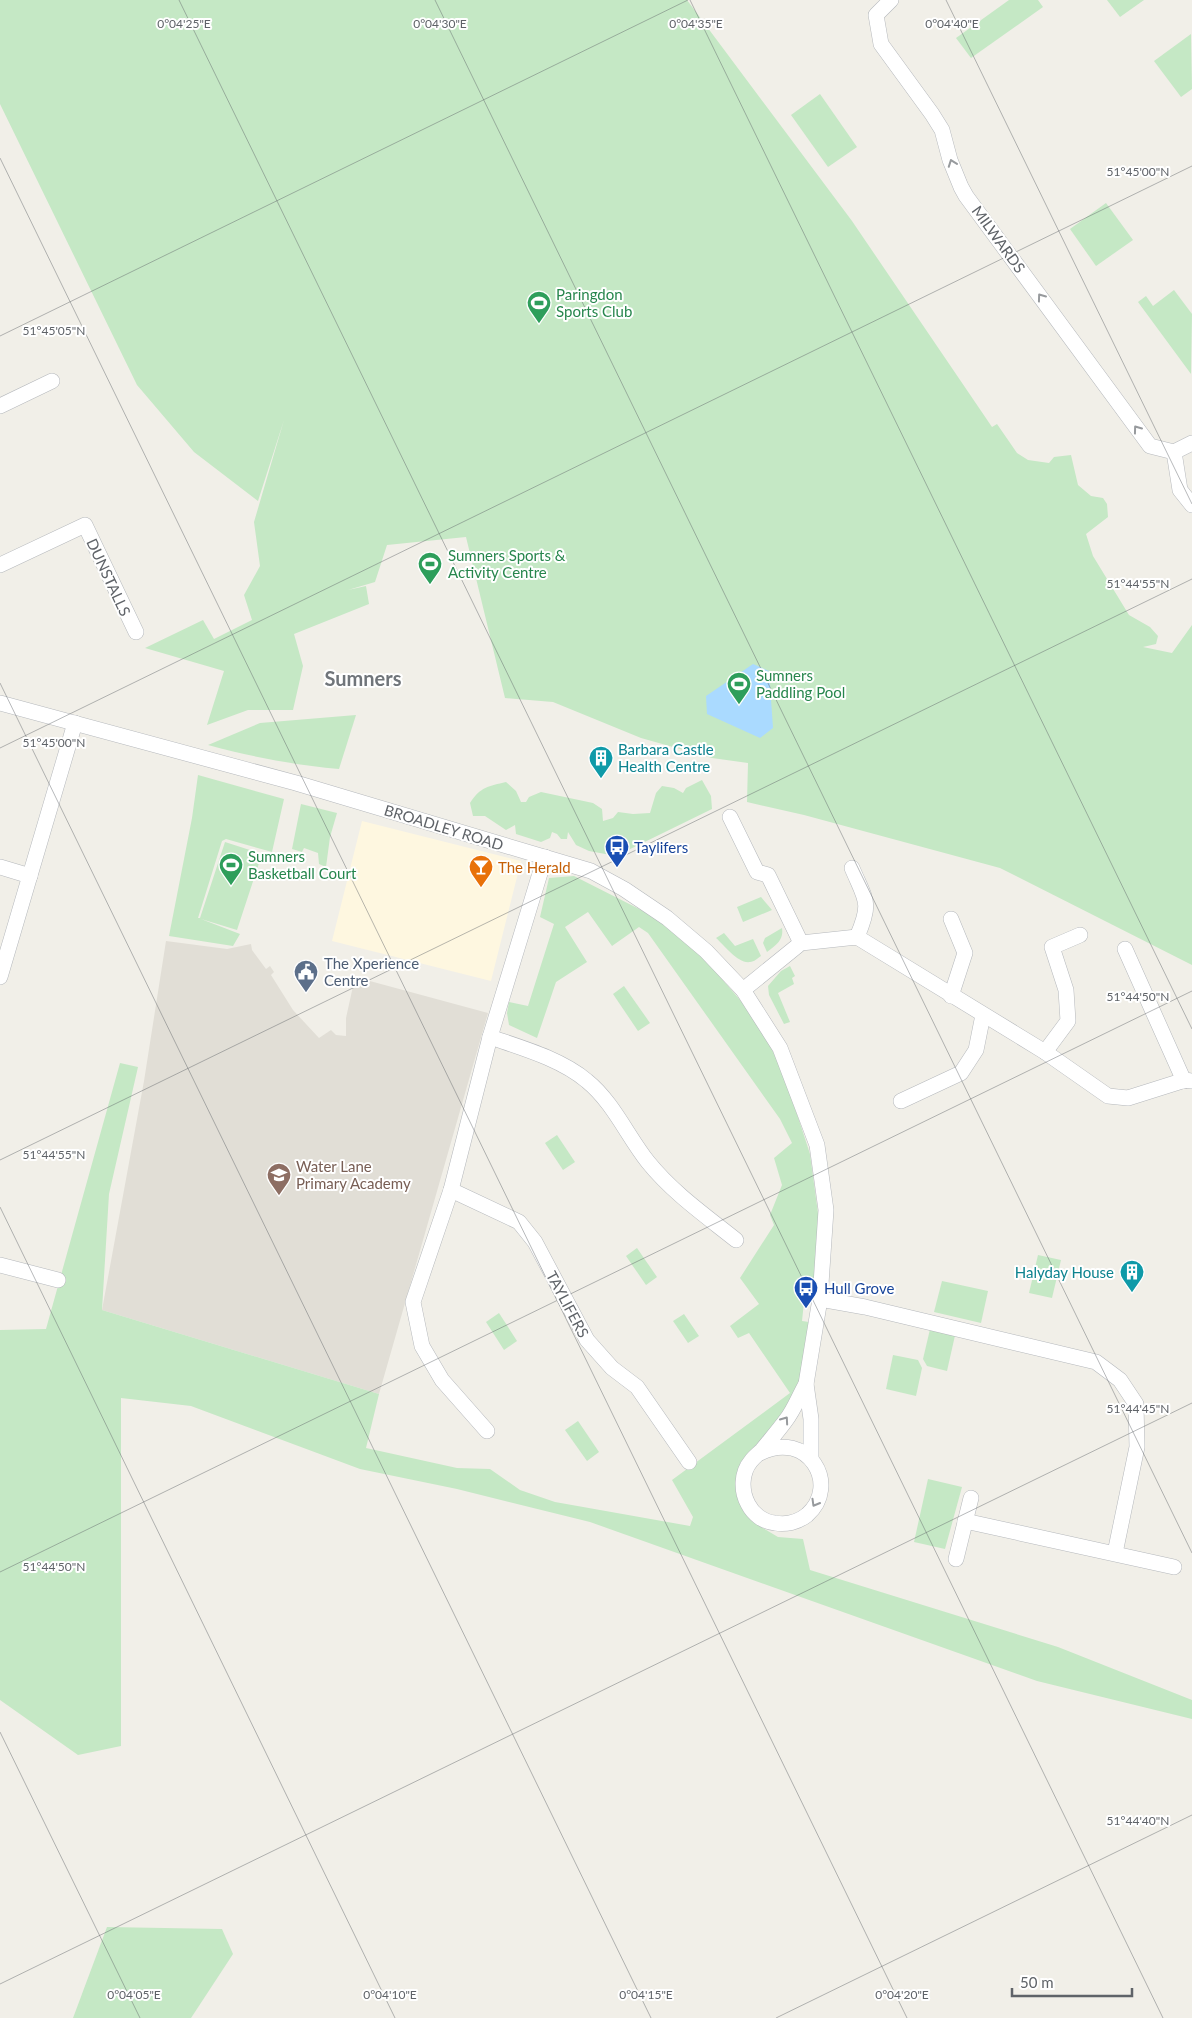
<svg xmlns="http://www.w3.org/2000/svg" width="1192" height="2018" font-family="Lato,sans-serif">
  <rect width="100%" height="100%" fill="#f1efe8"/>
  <!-- commercial -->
  <polygon fill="#fef7e0" points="362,821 521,861 491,981 332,941"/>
  <!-- education -->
  <polygon fill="#e1ded6" points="166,941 227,949 251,944 252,950 266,969 270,966 274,972 271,975 293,1010 319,1038 331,1030 336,1035 346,1036 346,1018 355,977 488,1013 379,1394 102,1310 144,1081"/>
  <!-- green -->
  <g fill="#c5e8c5">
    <polygon points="0,0 687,0 852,221 992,427 997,424 1017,453 1028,460 1049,463 1054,457 1071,455 1078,485 1091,496 1103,498 1107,504 1108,517 1086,534 1093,556 1129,615 1150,627 1158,636 1156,644 1143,647 1172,653 1192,625 1192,965 1000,868 804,815 747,802 748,763 712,758 641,738 553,702 505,698 466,537 387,545 375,582 348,590 366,586 369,604 294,634 303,666 293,710 248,710 207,725 224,671 145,648 203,620 214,639 252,620 244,595 260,566 254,522 284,420 258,501 194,452 137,385 0,104"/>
    <polygon points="1009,0 1038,0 1043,7 971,58 956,38"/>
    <polygon points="1107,0 1144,0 1120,17"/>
    <polygon points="1191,34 1192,89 1181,97 1154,61"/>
    <polygon points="820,94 857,147 828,167 791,115"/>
    <polygon points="1106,203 1133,240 1096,266 1070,229"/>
    <polygon points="1174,290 1192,314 1191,374 1138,302 1146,296 1153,306"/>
    <path d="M356 715 339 769C295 765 252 757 208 745L260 723Z"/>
    <polygon points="198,775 284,799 272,852 226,839 222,841 198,918 200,918 225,842 262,854 237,930 201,919 240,934 233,946 169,936 192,818"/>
    <path d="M702 780 711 796 712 809 616 856 589 851 576 845 568 832 567 839H561L557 834 552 832 550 838 541 842 516 834 515 825 506 830 485 816H473L470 803C480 787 489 786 506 782L516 791 521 802H526L529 797 541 792 593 803 602 809 603 821 613 818 618 812 633 814 650 813 656 793 662 786 674 788 683 793 686 788Z"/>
    <polygon points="301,804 337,813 330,837 326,867 319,864 318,853 304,848 302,852 292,849"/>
    <polygon points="574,876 653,916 703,957 747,1008 770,1045 785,1077 810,1154 820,1228 811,1303 804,1302 802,1321 809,1322 798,1389 764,1447 755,1447 740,1463 743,1499 753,1522 778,1537 803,1539 810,1570 1058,1647 1192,1700 1192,1719 1037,1681 590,1522 457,1489 360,1469 191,1406 121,1398 121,1746 78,1755 0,1700 0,1330 46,1329 120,1063 138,1067 109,1194 102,1310 379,1394 366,1448 457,1468 490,1469 520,1490 555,1502 690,1526 693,1517 672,1480 790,1393 749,1333 738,1338 730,1326 759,1304 740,1278 774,1225 770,1215 782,1185 774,1158 792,1143 780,1119 648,933 639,927 612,946 588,912 565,927 587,962 556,982 537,1038 509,1025 507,1013 509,1002 528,1006 554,924 540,917 549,878"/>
    <polygon points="761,897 772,910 743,922 737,907"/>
    <path d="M782 928C784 940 776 945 767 952L763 943 765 938Z"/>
    <path d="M724 933 735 946 753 939 761 956C758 958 754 962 750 962 738 964 724 945 716 938Z"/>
    <polygon points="790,966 795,976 792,978 794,984 778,993 790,1022 784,1024 769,995 768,986 781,971"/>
    <polygon points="624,986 650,1023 638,1031 613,994"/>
    <polygon points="557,1135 575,1162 563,1170 545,1143"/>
    <polygon points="637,1248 657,1277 646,1285 626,1256"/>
    <polygon points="1038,1255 1061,1260 1052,1298 1029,1293"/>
    <polygon points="942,1281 988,1291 981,1323 934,1312"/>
    <polygon points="499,1313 517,1341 504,1350 486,1322"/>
    <polygon points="684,1314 699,1336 688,1343 673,1321"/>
    <polygon points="931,1325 956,1331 947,1371 927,1366 923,1359"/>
    <polygon points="893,1355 918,1360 922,1368 916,1396 886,1389"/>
    <polygon points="578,1421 599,1452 587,1461 565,1430"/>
    <polygon points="928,1479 962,1487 945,1549 914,1542"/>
    <polygon points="107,1927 222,1929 233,1954 191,2018 73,2018"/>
  </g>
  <!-- water -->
  <polygon fill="#aadaff" points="753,664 769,671 773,728 760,738 707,714 706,696"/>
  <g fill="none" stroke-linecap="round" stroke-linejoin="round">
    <defs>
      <g id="minor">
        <polyline points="891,0 876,15 881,44 932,114 942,130 950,160 961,187 966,196 1150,446 1174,452 1192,443"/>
        <polyline points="0,406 52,381"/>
        <polyline points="1174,452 1180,490 1192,505"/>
        <polyline points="0,565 85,525 136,632"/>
        <polyline points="0,703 296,783 591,871 624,889 667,918 706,951 743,990 780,1048 817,1145 826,1210 820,1299 806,1384 811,1419 811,1458"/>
        <polyline points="730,817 757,872 768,875 801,943"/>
        <polyline points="0,867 30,876"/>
        <path d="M852 868C866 901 872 902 857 937"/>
        <polyline points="1125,949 1184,1081"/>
        <polyline points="0,977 75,723"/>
        <polyline points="743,990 801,943 857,937 1045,1052 1108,1096 1128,1098 1185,1080 1192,1081"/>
        <polyline points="951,996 965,953 951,919"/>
        <path d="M490 1037C522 1048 561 1059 587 1081 613 1102 628 1137 648 1162 673 1193 706 1216 736 1240"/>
        <polyline points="1045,1052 1068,1021 1066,990 1052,947 1080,935"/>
        <polyline points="901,1101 961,1073 976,1050 983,1015"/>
        <polyline points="451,1190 519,1222 535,1242 587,1340 612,1368 637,1387 689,1462"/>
        <polyline points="0,1265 58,1280"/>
        <polyline points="820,1299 865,1307 1096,1362 1120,1380 1136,1404 1137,1447 1115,1553"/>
        <polyline points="487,1431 442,1380 422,1346 413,1302 451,1190 490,1037 545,857"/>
        <path d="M760 1453C808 1429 841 1485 807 1515 798 1522 786 1525 775 1523 763 1522 753 1514 748 1504 741 1491 741 1473 751 1461 754 1457 758 1454 762 1450 770 1440 778 1431 786 1420 794 1410 799 1396 806 1384"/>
        <polyline points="965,1521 1174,1567"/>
        <polyline points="956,1559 971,1498"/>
      </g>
    </defs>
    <!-- minor casing -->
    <use href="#minor" stroke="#b5b8bc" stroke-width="16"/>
    <!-- minor -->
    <use href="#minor" stroke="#fff" stroke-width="15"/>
  </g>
  <!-- one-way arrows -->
  <defs><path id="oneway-chevron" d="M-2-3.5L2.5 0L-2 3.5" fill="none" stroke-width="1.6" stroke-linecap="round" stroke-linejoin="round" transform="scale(1.25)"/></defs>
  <g stroke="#979a9d">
    <use href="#oneway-chevron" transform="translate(952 163) rotate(-110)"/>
    <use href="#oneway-chevron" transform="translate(1041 297) rotate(-126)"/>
    <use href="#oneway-chevron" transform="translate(1137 429) rotate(-126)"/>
    <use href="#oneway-chevron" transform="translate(785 1420) rotate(-55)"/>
    <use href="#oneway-chevron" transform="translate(815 1503) rotate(120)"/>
  </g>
  <!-- ticks -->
  <path fill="none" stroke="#5f6368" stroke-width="1" stroke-opacity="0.45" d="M179 0 1163 2018M435 0 1192 1553M690 0 1192 1029M946 0 1192 504M0 158 907 2018M0 336 688 0M0 683 651 2018M0 748 1192 166M0 1160 1192 579M0 1207 395 2018M0 1572 1192 991M0 1732 140 2018M0 1984 1192 1403M776 2018 1192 1815"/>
  <!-- icons -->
  <defs>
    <symbol id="stadium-pin" viewBox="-11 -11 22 30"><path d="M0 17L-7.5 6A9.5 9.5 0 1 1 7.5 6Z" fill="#2e9e5b" stroke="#fff"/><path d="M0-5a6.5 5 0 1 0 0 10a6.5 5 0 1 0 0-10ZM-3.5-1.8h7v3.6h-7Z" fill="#fff"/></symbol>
    <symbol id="building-pin" viewBox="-11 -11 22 30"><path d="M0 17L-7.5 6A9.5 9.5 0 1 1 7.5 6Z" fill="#0f9aa8" stroke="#fff"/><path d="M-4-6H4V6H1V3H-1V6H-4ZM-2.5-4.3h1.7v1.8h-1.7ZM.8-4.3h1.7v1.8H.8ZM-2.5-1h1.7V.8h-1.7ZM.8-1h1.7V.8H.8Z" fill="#fff"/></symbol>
    <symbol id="bus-pin" viewBox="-11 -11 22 30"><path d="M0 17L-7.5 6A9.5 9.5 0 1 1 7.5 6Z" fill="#1a4fb4" stroke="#fff"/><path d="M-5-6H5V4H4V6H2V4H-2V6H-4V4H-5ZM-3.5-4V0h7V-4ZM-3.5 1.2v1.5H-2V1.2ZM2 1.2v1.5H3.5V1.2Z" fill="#fff"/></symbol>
    <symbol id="bar-pin" viewBox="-11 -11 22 30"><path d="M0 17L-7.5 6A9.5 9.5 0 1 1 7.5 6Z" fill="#e8710a" stroke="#fff"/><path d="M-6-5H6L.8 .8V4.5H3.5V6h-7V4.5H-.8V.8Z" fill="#fff"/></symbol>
    <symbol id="civic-pin" viewBox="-11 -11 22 30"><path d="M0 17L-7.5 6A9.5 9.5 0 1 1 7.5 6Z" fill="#5c6f8a" stroke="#fff"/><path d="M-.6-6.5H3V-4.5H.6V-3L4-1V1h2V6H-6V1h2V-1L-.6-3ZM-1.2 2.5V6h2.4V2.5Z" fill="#fff"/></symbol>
    <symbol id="school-pin" viewBox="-11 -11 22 30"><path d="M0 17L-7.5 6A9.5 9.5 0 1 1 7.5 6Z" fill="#8d6e63" stroke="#fff"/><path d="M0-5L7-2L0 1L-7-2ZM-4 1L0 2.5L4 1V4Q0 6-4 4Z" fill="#fff"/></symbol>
  </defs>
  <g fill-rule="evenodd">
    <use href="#stadium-pin" x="525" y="289" width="28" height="38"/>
    <use href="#stadium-pin" x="416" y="550" width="28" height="38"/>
    <use href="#stadium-pin" x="725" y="670" width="28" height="38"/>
    <use href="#building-pin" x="587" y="744" width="28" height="38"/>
    <use href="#bus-pin" x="603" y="833" width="28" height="38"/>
    <use href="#stadium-pin" x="217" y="851" width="28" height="38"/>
    <use href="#bar-pin" x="467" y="853" width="28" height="38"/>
    <use href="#civic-pin" x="292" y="958" width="28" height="38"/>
    <use href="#school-pin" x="265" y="1161" width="28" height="38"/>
    <use href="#building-pin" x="1118" y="1258" width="28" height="38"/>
    <use href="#bus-pin" x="792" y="1274" width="28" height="38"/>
  </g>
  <g text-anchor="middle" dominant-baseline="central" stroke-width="4" stroke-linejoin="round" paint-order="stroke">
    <!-- street labels -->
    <g font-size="15" fill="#5f6368" stroke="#fff">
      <text transform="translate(999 239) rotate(54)">MILWARDS</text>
      <text transform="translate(109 577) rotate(65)">DUNSTALLS</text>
      <text transform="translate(444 827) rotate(17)">BROADLEY ROAD</text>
      <text transform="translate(568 1304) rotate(62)">TAYLIFERS</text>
    </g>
    <!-- leisure labels -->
    <g font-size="15" fill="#27864d" stroke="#fff" text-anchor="start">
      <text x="556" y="294">Paringdon<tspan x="556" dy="17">Sports Club</tspan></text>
      <text x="448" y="555">Sumners Sports &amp;<tspan x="448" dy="17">Activity Centre</tspan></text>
      <text x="756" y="675">Sumners<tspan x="756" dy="17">Paddling Pool</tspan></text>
      <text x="248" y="856">Sumners<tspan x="248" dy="17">Basketball Court</tspan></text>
    </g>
    <!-- culture labels -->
    <g font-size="15" fill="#0d838f" stroke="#fff" text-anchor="start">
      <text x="618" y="749">Barbara Castle<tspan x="618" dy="17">Health Centre</tspan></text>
      <text x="1114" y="1272" text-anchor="end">Halyday House</text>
    </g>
    <!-- transit labels -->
    <g font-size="15" fill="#164399" stroke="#fff" text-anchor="start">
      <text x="634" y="847">Taylifers</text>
      <text x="824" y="1288">Hull Grove</text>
    </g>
    <!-- food labels -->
    <g font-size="15" fill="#c56008" stroke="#fff" text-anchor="start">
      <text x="498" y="867">The Herald</text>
    </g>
    <!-- service labels -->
    <g font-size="15" fill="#4e5e75" stroke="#fff" text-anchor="start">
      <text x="324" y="963">The Xperience<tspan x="324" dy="17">Centre</tspan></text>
    </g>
    <!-- education labels -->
    <g font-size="15" fill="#785e54" stroke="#fff" text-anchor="start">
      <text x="296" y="1166">Water Lane<tspan x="296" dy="17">Primary Academy</tspan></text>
    </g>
    <!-- district labels -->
    <g font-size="20" font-weight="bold" fill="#70757a" stroke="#fff">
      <text x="363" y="678">Sumners</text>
    </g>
  </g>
  <g font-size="12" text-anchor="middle" fill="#5f6368" stroke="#fff" stroke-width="4" stroke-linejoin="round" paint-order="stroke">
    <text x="184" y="28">0°04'25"E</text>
    <text x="440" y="28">0°04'30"E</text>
    <text x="696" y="28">0°04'35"E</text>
    <text x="952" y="28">0°04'40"E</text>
    <text x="1138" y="176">51°45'00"N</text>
    <text x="54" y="335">51°45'05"N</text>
    <text x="1138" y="588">51°44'55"N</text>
    <text x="54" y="747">51°45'00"N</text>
    <text x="1138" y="1001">51°44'50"N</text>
    <text x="54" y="1159">51°44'55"N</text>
    <text x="1138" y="1413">51°44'45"N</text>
    <text x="54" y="1571">51°44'50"N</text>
    <text x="1138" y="1825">51°44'40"N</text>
    <text x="134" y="1999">0°04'05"E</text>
    <text x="390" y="1999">0°04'10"E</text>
    <text x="646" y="1999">0°04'15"E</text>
    <text x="902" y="1999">0°04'20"E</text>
  </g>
  <!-- scale -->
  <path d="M1012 1988v8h120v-8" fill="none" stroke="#5f6368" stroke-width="2.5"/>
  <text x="1020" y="1988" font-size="15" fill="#5f6368" stroke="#ffffff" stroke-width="4" paint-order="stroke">50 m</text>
</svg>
